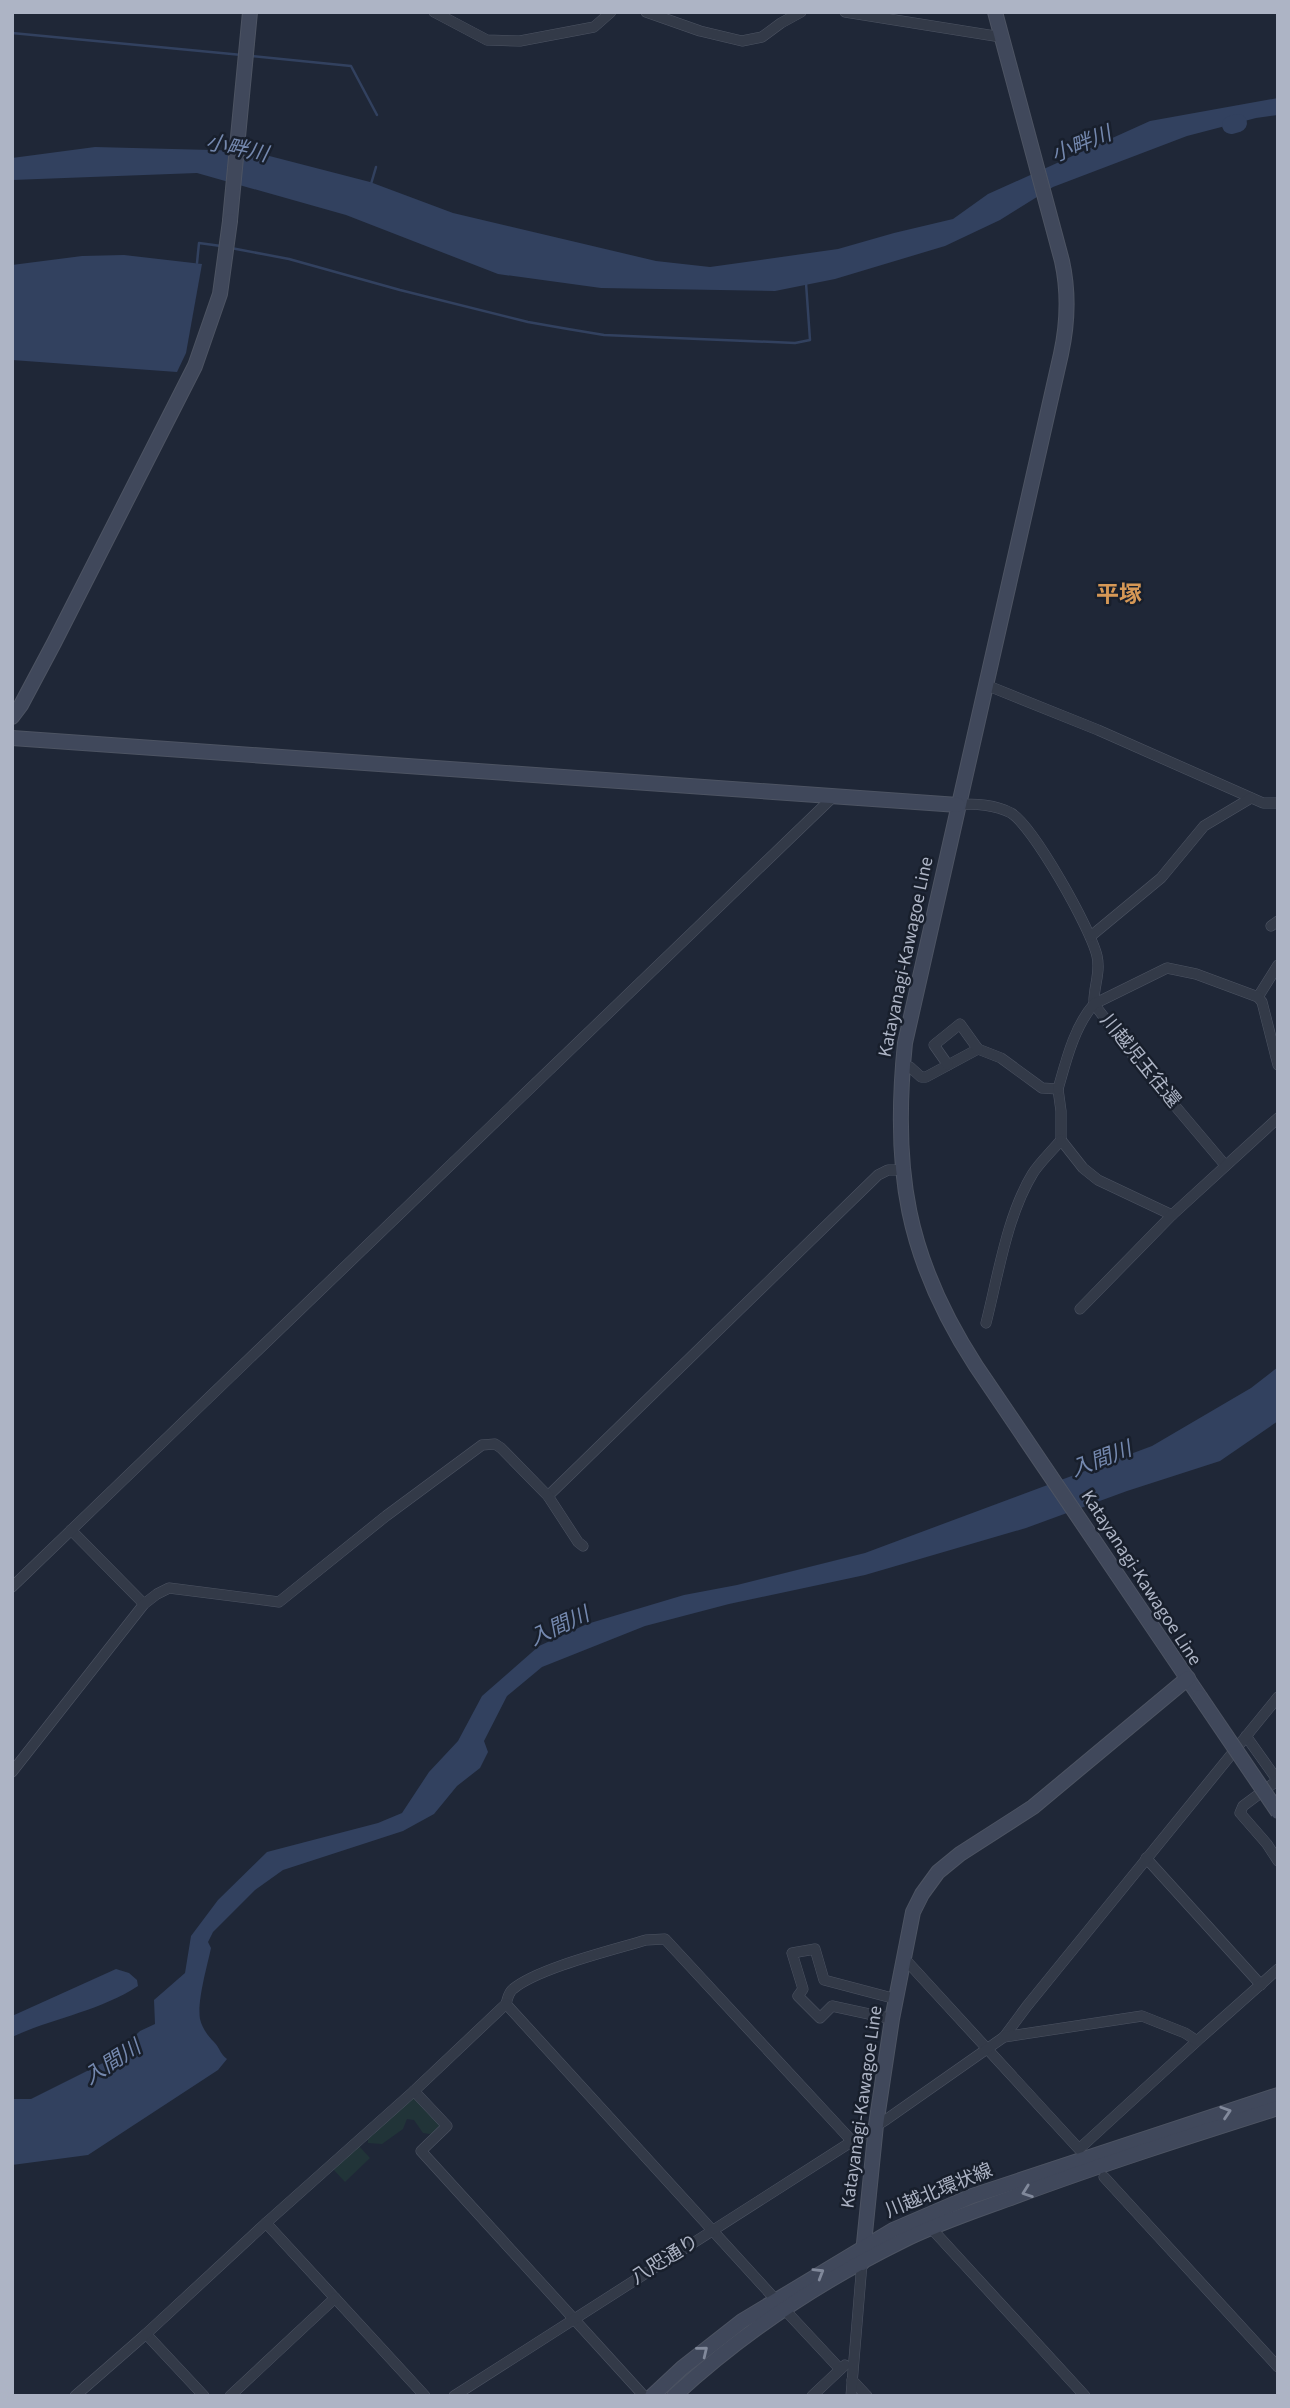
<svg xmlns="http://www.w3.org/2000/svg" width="1290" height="2408" font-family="'Source Sans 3','Noto Sans JP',sans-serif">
  <rect width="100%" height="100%" fill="#1f2737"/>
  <!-- green -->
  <g fill="#213438">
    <polygon points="412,2098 417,2098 440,2125 439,2130 430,2134 423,2133 414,2120 407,2119 403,2129 382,2144 368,2143 368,2139 375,2133 376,2129"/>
    <polygon points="358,2145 370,2158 345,2182 333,2169"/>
  </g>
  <!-- water -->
  <g fill="#32415f">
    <polygon points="1278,98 1278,115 1256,118 1187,136 1053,187 1000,220 945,246 835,279 775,291 601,288 498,274 346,215 197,173 12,180 12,158 95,147 250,151 370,182 453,213 656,261 710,267 838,249 894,233 953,219 988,194 1150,121"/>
    <polygon points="124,255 202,264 186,353 177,372 12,360 12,265 82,256"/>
    <path d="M1278 1367V1421L1220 1461 1127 1491 1026 1528 865 1575 729 1604 645 1626 542 1667 507 1696 484 1741 488 1752 480 1768 457 1786 434 1814 403 1831 283 1870 255 1890 213 1932 208 1942 211 1948C207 1967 197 2001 200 2019 202 2028 208 2036 214 2042 220 2048 220 2054 227 2059L218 2070 88 2155 12 2165V2099H31L111 2059 140 2031 155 2024 154 2000 185 1973 191 1936 218 1900 267 1852 378 1823 402 1813 429 1772 458 1741 482 1696 539 1646 587 1624 684 1595 737 1585 865 1553 1152 1446 1251 1388Z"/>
    <path d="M116 1969 129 1973 137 1980 138 1986C100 2011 53 2018 12 2037V2016Z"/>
  </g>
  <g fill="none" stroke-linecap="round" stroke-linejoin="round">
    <!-- stream -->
    <g stroke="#32415f" stroke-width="2.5">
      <polyline points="12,33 242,55"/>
      <polyline points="252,56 351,66 377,115"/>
      <polyline points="371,184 376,167"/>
      <polyline points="231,248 289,259 400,290 528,322 568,329 604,335 795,343 810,340 806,283"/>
      <polyline points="197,263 199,243 221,246"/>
    </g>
    <!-- river -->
    <polyline stroke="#32415f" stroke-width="18" points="1231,125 1238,123"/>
    <defs>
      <g id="street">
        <polyline points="434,12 487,40 520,41 594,27 611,12"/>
        <polyline points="646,12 700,31 742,41 762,37 781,23 801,12"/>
        <polyline points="845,12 1001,37"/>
        <polyline points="986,685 1098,730 1263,803 1278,803"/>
        <path d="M958 805C975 803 996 805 1011 813 1033 826 1091 929 1097 956 1101 973 1093 988 1094 1004L1138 1062 1225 1165"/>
        <polyline points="1271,926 1278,921"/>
        <polyline points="1091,936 1161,878 1204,826 1251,798"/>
        <polyline points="1258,997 1278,965"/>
        <path d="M902 1065 910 1067 921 1077H926L978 1049 1001 1058 1042 1088 1058 1089 1061 1111V1140C1052 1151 1041 1161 1033 1173 1007 1215 998 1276 986 1323"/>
        <polyline points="948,1065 934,1045 960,1024 978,1049"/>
        <path d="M1058 1089C1066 1061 1074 1027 1094 1004L1167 968 1196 974 1258 997 1262 1002 1278 1065"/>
        <polyline points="1061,1140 1083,1168 1098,1180 1172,1215"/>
        <polyline points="1080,1309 1172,1215 1278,1118"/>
        <polyline points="548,1496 878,1175 888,1170 901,1170"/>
        <polyline points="71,1530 144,1604"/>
        <polyline points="12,1587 833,797"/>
        <polyline points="1246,1736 1278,1781"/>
        <polyline points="12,1772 144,1604 157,1594 169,1588 279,1602 386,1516 482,1445 495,1444 501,1448 548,1496 578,1542 583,1546"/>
        <polyline points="1278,1780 1243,1806 1240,1813 1267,1844 1278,1861"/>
        <polyline points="1146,1858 1261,1985"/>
        <polyline points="903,1957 1079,2149 1197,2041"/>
        <path d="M506 2004C508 1998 508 1993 513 1989 538 1968 613 1950 646 1940L665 1939 851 2140"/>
        <polyline points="892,2019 832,2006 820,2018 798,1996 803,1989 792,1953 815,1949 824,1980 896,1999"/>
        <polyline points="1004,2037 1027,2006 1278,1697"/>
        <polyline points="414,2091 447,2126 421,2151 644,2396"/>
        <polyline points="1104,2177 1278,2367"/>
        <polyline points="266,2223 414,2091 506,2004 775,2299"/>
        <polyline points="931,2228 1085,2396"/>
        <polyline points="785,2310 840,2369"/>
        <polyline points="146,2334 204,2396"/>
        <polyline points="852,2380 867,2396"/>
        <polyline points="75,2396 146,2334 266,2223 425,2396"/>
        <polyline points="230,2396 335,2298"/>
        <polyline points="454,2396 887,2119 1004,2037 1142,2016 1185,2033 1197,2041 1278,1969"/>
        <polyline points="812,2396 845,2365"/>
        <polyline points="851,2396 862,2263"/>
      </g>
      <g id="secondary">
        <path d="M995 12 1062 261C1069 293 1068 322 1061 354L905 1043C892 1170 906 1258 976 1366L1200 1697"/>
        <polyline points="230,220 250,12"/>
        <polyline points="12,717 21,705 54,643 195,366 220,294 230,221"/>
        <polyline points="12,738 958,805"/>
        <polyline points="862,2263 876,2125 892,2019 913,1912 922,1894 938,1872 960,1854 1033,1807 1188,1678"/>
        <polyline points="652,2396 682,2368 742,2321 893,2230 972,2196 1278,2095"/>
        <path d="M674 2396C741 2334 821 2281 902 2241 938 2223 978 2210 1016 2196 1102 2164 1190 2136 1278 2108"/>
      </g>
    </defs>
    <!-- street casing -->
    <use href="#street" stroke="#4d5463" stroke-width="11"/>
    <!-- secondary casing -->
    <use href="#secondary" stroke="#4d5463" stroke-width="16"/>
    <!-- street -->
    <use href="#street" stroke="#333a48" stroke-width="10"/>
    <!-- secondary -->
    <use href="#secondary" stroke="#40485b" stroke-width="14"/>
    <defs>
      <polyline id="secondary-bridge" points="1200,1697 1278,1812"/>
    </defs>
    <!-- secondary-bridge casing -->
    <use href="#secondary-bridge" stroke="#4d5463" stroke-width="16" stroke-linecap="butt"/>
    <!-- secondary-bridge -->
    <use href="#secondary-bridge" stroke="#40485b" stroke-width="14"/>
  </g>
  <!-- one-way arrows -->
  <defs><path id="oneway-chevron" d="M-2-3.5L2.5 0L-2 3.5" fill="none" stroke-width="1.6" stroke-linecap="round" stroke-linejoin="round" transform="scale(1.75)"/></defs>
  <g stroke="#81899b">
    <use href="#oneway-chevron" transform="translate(1226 2112) rotate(-18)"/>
    <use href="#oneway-chevron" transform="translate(1027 2192) rotate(160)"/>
    <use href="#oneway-chevron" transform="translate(819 2273) rotate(-31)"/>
    <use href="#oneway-chevron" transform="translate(703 2351) rotate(-39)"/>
  </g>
  <g text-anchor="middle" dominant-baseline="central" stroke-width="5" stroke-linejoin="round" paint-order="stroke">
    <!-- street labels -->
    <g font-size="19" fill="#adb4c5" stroke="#181f2c">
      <text transform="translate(906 957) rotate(-78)">Katayanagi-Kawagoe Line</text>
      <text transform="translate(1140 1061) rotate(51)">川越児玉往還</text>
      <text transform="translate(1141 1578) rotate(57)">Katayanagi-Kawagoe Line</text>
      <text transform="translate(862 2107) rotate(-82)">Katayanagi-Kawagoe Line</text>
      <text transform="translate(939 2191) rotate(-22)">川越北環状線</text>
      <text transform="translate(665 2260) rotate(-32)">八咫通り</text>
    </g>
    <!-- water labels -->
    <g font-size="21" font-style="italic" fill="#7488ae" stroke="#181f2c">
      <text transform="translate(1081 144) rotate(-22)">小畔川</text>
      <text transform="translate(237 148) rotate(12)">小畔川</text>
      <text transform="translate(1101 1459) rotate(-21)">入間川</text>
      <text transform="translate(559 1626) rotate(-25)">入間川</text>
      <text transform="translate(112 2062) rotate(-33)">入間川</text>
    </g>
    <!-- quarter labels -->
    <g font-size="23" font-weight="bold" fill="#d69856" stroke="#181f2c">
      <text x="1119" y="594">平塚</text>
    </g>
  </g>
  <!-- border -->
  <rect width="1290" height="2408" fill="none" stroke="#adb4c5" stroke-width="28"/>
</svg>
